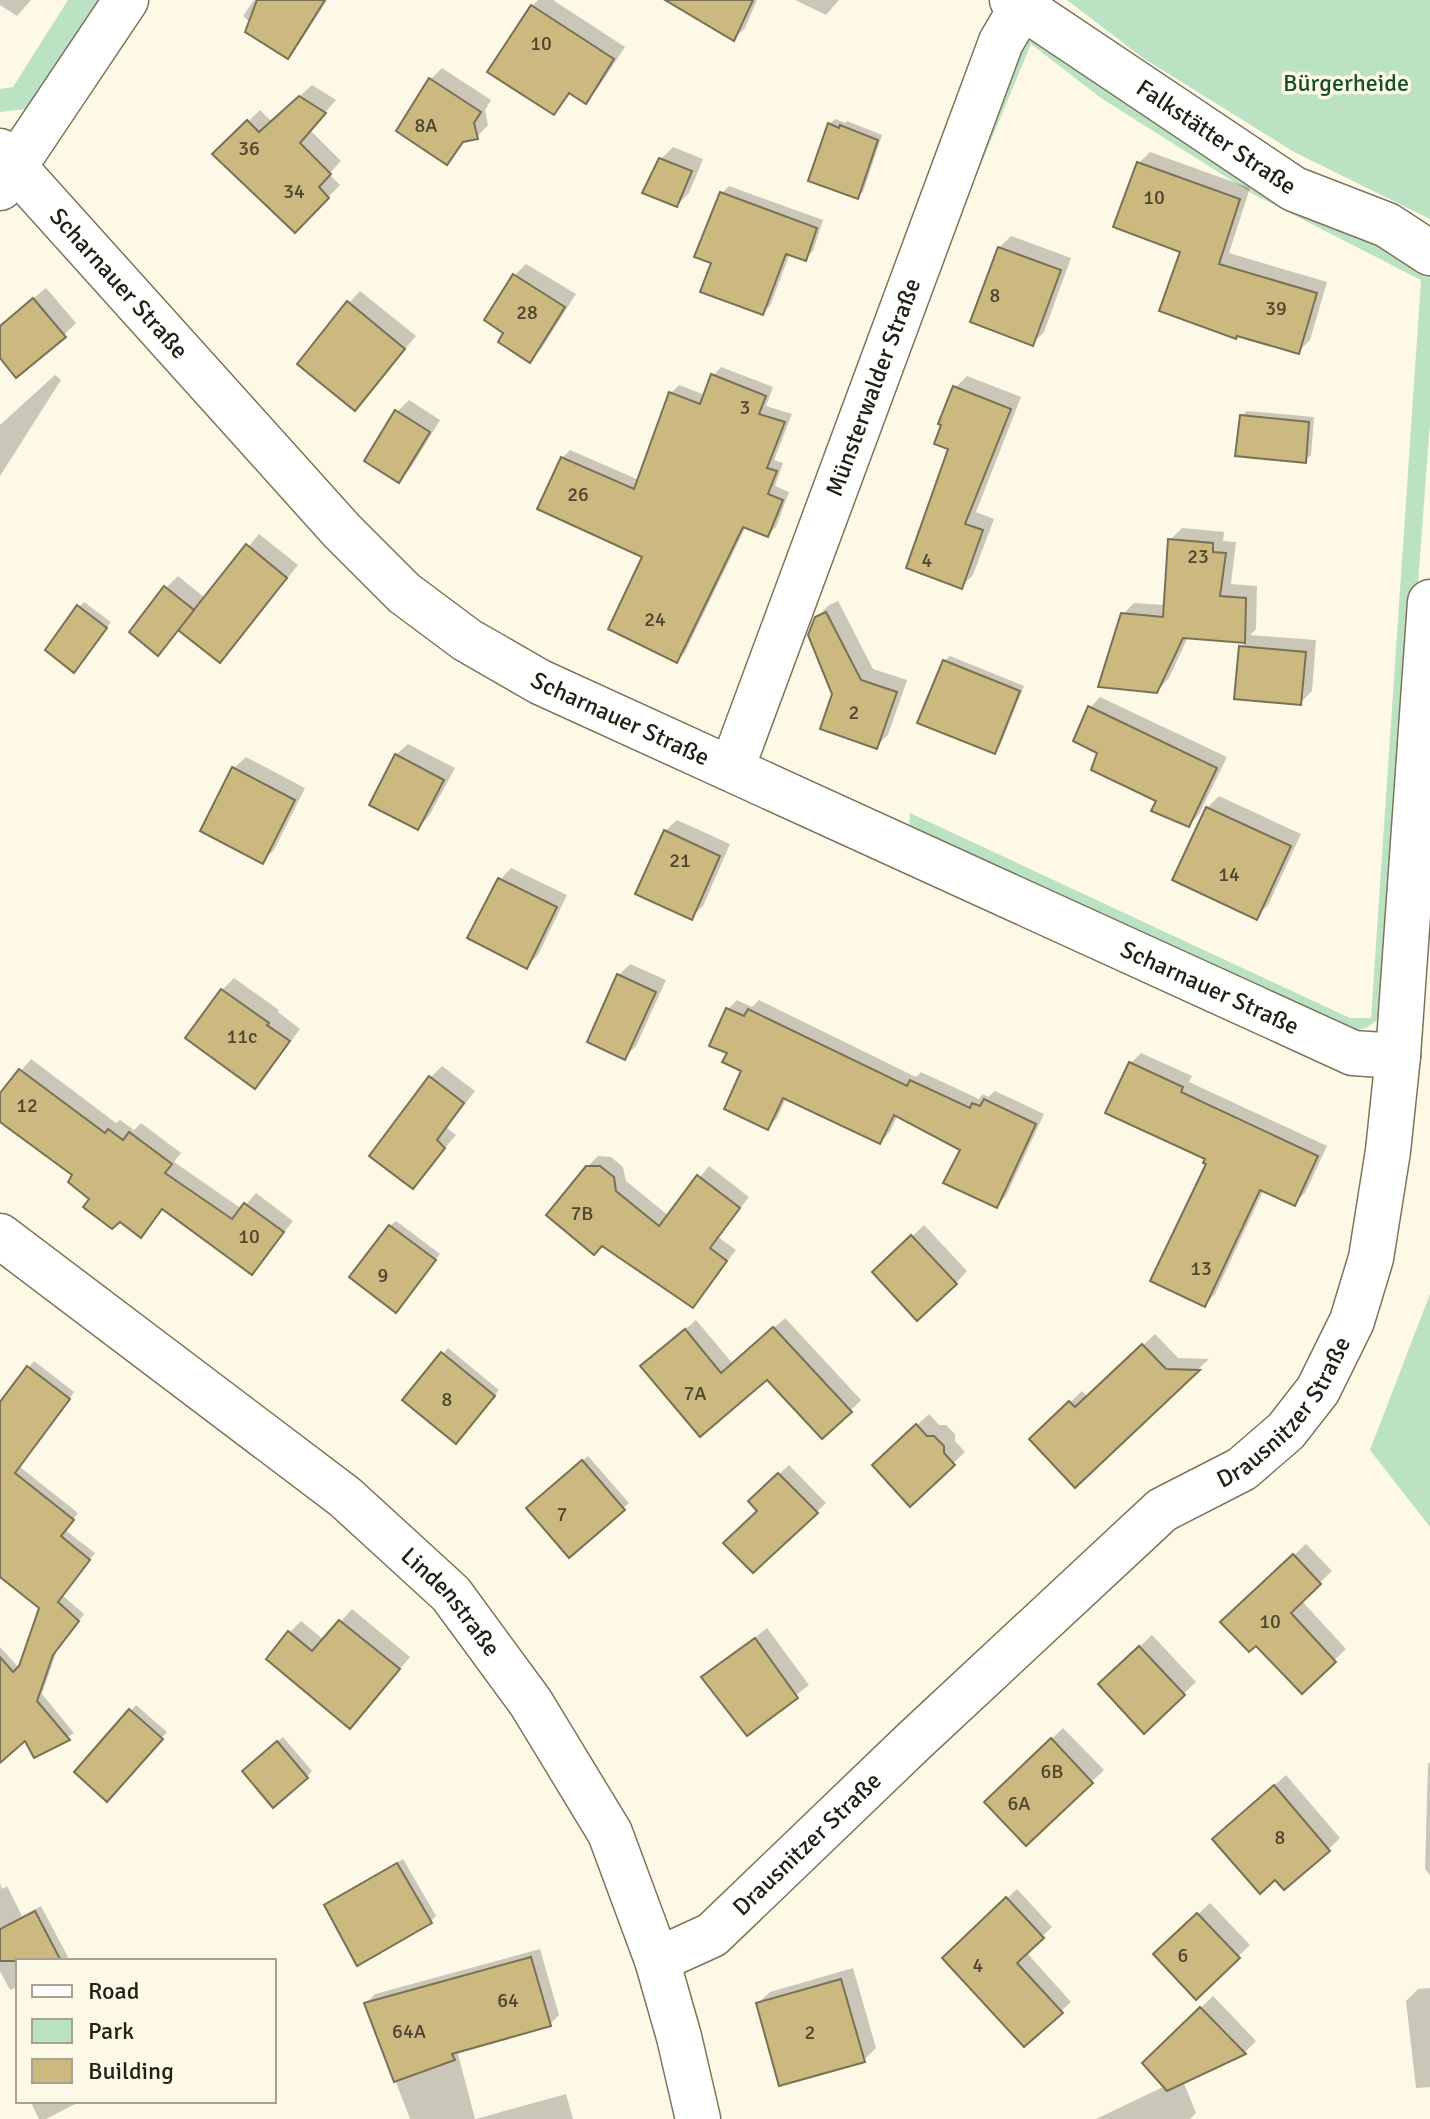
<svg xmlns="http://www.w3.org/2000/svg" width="1430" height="2119" font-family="Signika,sans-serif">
  <rect width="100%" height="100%" fill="#fef9e7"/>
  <!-- green -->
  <g fill="#bbe2c3">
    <polygon points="68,0 112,0 27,109 0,112 0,89 13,87"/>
    <polygon points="1067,0 1430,0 1430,219 1294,152 1143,58"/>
    <path d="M1023 31 1430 266V423L1386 1010C1374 1024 1365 1032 1346 1031L909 834 910 813 1350 1018H1371L1421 280 1253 194 1101 98 1031 44 964 205 961 198Z"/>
    <polygon points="1430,1294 1430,1527 1370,1450"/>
  </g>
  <!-- shadow -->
  <g fill="#0003">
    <polygon points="0,0 31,0 17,16 0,5"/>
    <polygon points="254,0 327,0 299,44 287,56 243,16"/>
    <polygon points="538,0 553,0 625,47 597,89 585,101 572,92 554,113 532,6"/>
    <polygon points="710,0 757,0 745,28 734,39"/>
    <polygon points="795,0 839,0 826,15"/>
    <polygon points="442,68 491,100 485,110 488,125 477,137 467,139 447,162 430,80"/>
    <polygon points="312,85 336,100 310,130 341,161 329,174 340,185 295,231 215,154 260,110 272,122"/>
    <polygon points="835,119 845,123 847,121 882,135 863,192 857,197 830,124"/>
    <polygon points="673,147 703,159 689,193 677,205 661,159"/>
    <polygon points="1150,152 1250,188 1229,253 1327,282 1310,340 1299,351 1183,251 1139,163"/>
    <polygon points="729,186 823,220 813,251 805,259 790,253 770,306 762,313 714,262 721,194"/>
    <polygon points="1011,236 1071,258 1044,332 1032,344 999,248"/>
    <polygon points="526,264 576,294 541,349 530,360 506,332 515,275"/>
    <polygon points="46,288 76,323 64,335 0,355 0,326"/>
    <polygon points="360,291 416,336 355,408 349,303"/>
    <polygon points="721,367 773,387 766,406 792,414 774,460 783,463 775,486 789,492 776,527 768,535 746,526 685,652 677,660 645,556 562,458 570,450 639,480 671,393 679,385 705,395 713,376"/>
    <polygon points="55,375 61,380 0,476 0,425"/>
    <polygon points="967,376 1021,397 976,512 994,519 973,575 962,586 951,448 955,388"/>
    <polygon points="409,400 440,420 410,469 398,481 397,412"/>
    <polygon points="1247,411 1314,417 1311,455 1305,460 1241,416"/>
    <polygon points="1182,528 1224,532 1223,541 1236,542 1231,584 1257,586 1256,629 1250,635 1316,640 1312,691 1300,703 1241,647 1247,641 1188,637 1169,678 1157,691 1122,615 1134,603 1166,605 1170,540"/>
    <polygon points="259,534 298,565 231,649 180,628 157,654 166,588 178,576 205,598"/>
    <polygon points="838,601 873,669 907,680 888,735 876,746 834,694 816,618 829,605"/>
    <polygon points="84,602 111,622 79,665 79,607"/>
    <polygon points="950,656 1024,686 1000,746 994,752 944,661"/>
    <polygon points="1100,697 1227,757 1199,814 1189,825 1100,753 1090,708"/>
    <polygon points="408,744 455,768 429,816 418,828 396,755"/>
    <polygon points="246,757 305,788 274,850 262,862 234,768"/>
    <polygon points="1219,796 1301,834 1268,905 1256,917 1207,808"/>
    <polygon points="677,820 730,844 703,906 691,917 665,831"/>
    <polygon points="511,868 567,895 538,955 526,966 500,880"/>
    <polygon points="630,964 666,980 636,1046 624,1058 619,975"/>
    <polygon points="234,978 279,1010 278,1012 300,1029 266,1075 255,1087 222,990"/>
    <polygon points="737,1000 752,1007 759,1000 916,1077 921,1072 979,1099 983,1094 988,1097 995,1091 1044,1114 1006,1196 997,1205 962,1149 898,1115 889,1133 880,1142 786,1098 777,1118 767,1128 744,1070 729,1052 728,1009"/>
    <polygon points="1141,1053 1192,1076 1189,1082 1327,1146 1305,1193 1294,1203 1264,1189 1215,1294 1205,1304 1207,1158 1131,1063"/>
    <polygon points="31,1059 116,1123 120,1120 134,1130 141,1123 181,1153 174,1162 242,1209 256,1193 293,1221 252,1273 164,1208 141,1235 92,1199 75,1175 0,1120 0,1096"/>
    <polygon points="442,1066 475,1091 447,1128 456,1135 412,1187 430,1078"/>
    <polygon points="598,1156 611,1157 623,1167 626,1181 669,1216 709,1166 749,1197 718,1237 736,1250 693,1306 603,1244 587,1167"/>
    <polygon points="396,1221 440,1254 401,1305 390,1226"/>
    <polygon points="924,1225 967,1271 956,1283 875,1272"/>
    <polygon points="785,1318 861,1400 850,1411 767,1377 700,1434 654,1356 696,1320 733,1364"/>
    <polygon points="1155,1334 1178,1358 1209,1359 1075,1485 1032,1439 1082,1391 1088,1397"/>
    <polygon points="448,1348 499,1390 462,1436 443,1354"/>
    <polygon points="34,1361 74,1392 20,1467 78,1513 65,1530 95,1553 62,1595 84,1614 58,1647 42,1694 74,1733 35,1756 26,1738 0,1761 0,1647 20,1669 42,1607 0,1575 0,1405"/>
    <polygon points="929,1414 939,1425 946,1425 955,1434 955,1441 965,1452 911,1504 875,1465"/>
    <polygon points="588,1456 629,1503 569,1555 534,1503"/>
    <polygon points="789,1465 826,1503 754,1571 760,1492"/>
    <polygon points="1306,1544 1332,1571 1301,1600 1346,1649 1302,1691 1235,1611"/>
    <polygon points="352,1609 410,1657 362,1714 289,1633 301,1621 324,1640"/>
    <polygon points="767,1628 809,1685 747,1733 704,1678"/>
    <polygon points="1152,1635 1196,1682 1144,1731 1101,1684"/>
    <polygon points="136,1705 167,1732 112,1794 77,1772"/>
    <polygon points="1063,1728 1104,1770 1026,1844 986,1802"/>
    <polygon points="283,1737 312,1771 307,1777 250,1765"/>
    <polygon points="1430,1762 1430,1875 1425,1869 1428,1764"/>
    <polygon points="1286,1775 1340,1838 1329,1849 1226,1828"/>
    <polygon points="403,1859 436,1916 430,1922 326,1905"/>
    <polygon points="0,1883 2,1889 7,1886 22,1916 41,1906 68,1957 64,1961 18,1961 18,1987 10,1990 0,1971"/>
    <polygon points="1017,1889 1052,1927 1026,1952 1071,2002 1061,2011 945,1958"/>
    <polygon points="1210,1903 1250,1945 1196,1997 1156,1954"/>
    <polygon points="540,1949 559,2015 550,2024 463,2049 458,2054 475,2119 410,2119 366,2003 375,1994"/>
    <polygon points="853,1968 876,2048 864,2060 758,2003 770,1992"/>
    <polygon points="1430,1988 1430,2087 1416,2088 1406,2001 1418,1989"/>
    <polygon points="1213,1996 1256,2041 1245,2052 1183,2081 1196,2113 1190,2119 1096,2119 1165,2086 1145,2063"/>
    <polygon points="566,2094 573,2119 476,2119"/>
    <polygon points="30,2101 81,2101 46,2119 39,2119"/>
  </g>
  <!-- building -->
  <g fill="#cbb97f" stroke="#797156" stroke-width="2">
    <polygon points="257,0 325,0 288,59 245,32"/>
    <polygon points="665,0 753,0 734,41"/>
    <polygon points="531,5 614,59 586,104 569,93 554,115 487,72"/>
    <polygon points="429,78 481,112 474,123 478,139 463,142 447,165 396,131"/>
    <polygon points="299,96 326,113 300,143 331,174 319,187 329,198 295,233 212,154 247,120 259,132"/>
    <polygon points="828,123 839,128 840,125 878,140 858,199 808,181"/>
    <polygon points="659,158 692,171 677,207 642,193"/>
    <polygon points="1137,162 1240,199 1219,264 1317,293 1299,354 1237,336 1236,339 1159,311 1180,252 1113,227"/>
    <polygon points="720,192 817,228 806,261 786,254 763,315 700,292 711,263 694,257"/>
    <polygon points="998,247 1061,270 1033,346 970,322"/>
    <polygon points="513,274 565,307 530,363 498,342 503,333 484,320"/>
    <polygon points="33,298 66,337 16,378 0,358 0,326"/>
    <polygon points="347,301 405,349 355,411 297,364"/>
    <polygon points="711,374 766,396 759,414 785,422 767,468 777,471 768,494 783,500 768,537 743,527 677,663 608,629 642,557 537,509 561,457 634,489 669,392 700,404"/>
    <polygon points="953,386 1011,409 965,524 983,530 962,589 906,568 948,449 934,444 941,425 938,424"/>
    <polygon points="395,410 430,432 399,483 364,461"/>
    <polygon points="1240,415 1309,422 1306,463 1235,456"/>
    <polygon points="1168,539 1213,543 1213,552 1226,553 1220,596 1246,598 1245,643 1183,638 1157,693 1098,687 1121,613 1163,617"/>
    <polygon points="246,544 287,578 220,663 178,630"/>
    <polygon points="164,586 194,610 158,656 129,632"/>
    <polygon points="77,605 107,628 74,673 45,650"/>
    <polygon points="826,612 861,680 897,692 877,749 820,729 832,694 808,635 815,617"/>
    <polygon points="1239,646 1306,652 1301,705 1234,699"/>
    <polygon points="943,660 1020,691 995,754 917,723"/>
    <polygon points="1088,706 1217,768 1189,827 1151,811 1156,801 1091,770 1097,753 1073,741"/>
    <polygon points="395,754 444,780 418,830 369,805"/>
    <polygon points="232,767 295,800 263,864 200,831"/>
    <polygon points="1206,807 1291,846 1257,920 1172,880"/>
    <polygon points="664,830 720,856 692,920 635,894"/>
    <polygon points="498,878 557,907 527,969 467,938"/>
    <polygon points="617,974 656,992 625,1060 587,1042"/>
    <polygon points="221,989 269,1023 267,1025 290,1041 255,1089 185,1038"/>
    <polygon points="726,1008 744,1016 748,1009 907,1086 910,1080 970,1108 972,1103 980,1106 984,1099 1036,1124 997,1208 943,1183 960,1150 894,1115 880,1144 783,1098 768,1130 724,1109 741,1071 722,1062 727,1053 709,1046"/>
    <polygon points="1129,1062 1183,1087 1181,1092 1318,1156 1295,1206 1260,1190 1205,1307 1150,1281 1206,1164 1203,1163 1205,1159 1105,1113"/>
    <polygon points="19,1069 105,1133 108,1129 123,1140 129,1132 172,1164 165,1173 232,1219 244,1203 284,1232 252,1275 162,1209 141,1238 120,1222 112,1229 83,1207 89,1199 68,1182 72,1175 0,1122 0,1093"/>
    <polygon points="429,1076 464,1103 437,1140 445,1148 413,1189 369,1156"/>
    <polygon points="586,1166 600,1166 614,1177 616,1191 659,1226 697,1175 740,1208 710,1248 727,1261 693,1308 602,1246 594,1255 546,1215"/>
    <polygon points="389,1225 436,1260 396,1313 349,1277"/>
    <polygon points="911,1235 957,1284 917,1321 872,1272"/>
    <polygon points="773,1327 852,1412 822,1439 767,1380 700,1437 640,1366 685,1329 721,1373"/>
    <polygon points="1142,1344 1166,1369 1200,1370 1075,1488 1029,1439 1069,1401 1075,1407"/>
    <polygon points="441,1352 495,1396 456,1444 402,1400"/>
    <polygon points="27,1366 70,1399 15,1473 74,1520 61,1536 90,1560 58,1602 79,1621 53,1655 37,1701 70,1740 34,1758 25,1741 0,1763 0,1657 13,1672 19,1666 39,1608 0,1577 0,1402"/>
    <polygon points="916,1424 927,1436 934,1436 944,1446 944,1453 955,1465 910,1507 872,1465"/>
    <polygon points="582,1460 625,1510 569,1558 526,1508"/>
    <polygon points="778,1473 818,1513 753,1573 723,1543 757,1511 748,1501"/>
    <polygon points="1293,1554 1321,1584 1291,1613 1336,1662 1302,1694 1256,1646 1249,1652 1220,1622"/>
    <polygon points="339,1620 400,1669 350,1729 266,1659 288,1631 312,1651"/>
    <polygon points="755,1638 798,1698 747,1736 701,1677"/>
    <polygon points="1139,1646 1185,1695 1144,1734 1098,1684"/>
    <polygon points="129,1709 163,1739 107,1802 74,1772"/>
    <polygon points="1051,1738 1093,1783 1026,1846 984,1802"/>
    <polygon points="277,1741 308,1778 273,1808 242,1771"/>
    <polygon points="1274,1785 1330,1851 1284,1890 1275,1880 1260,1894 1212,1839"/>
    <polygon points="397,1863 432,1923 357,1966 324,1905"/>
    <polygon points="1006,1897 1044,1938 1017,1963 1063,2013 1024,2047 942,1958"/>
    <polygon points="35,1911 61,1961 0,1961 0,1929"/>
    <polygon points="1197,1913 1240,1958 1196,2000 1153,1954"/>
    <polygon points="531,1957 551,2026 452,2054 455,2060 394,2082 364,2003"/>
    <polygon points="841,1979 865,2062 779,2086 756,2003"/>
    <polygon points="1200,2007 1246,2054 1167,2091 1142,2063"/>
  </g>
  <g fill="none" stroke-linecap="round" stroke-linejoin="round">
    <defs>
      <g id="minor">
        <path id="s1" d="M1012 0 1294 189 1387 225 1430 253"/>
        <path id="s2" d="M0 151 342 531 404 593 467 640 540 682 1353 1053 1398 1056"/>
        <polyline points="0,188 126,0"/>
        <path id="s3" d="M732 768 1001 42 1021 8"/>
        <path id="s4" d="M0 1236 345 1497 451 1594 531 1703 610 1833 657 1960 679 2037 698 2119"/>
        <path id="s5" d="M657 1960 712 1935 914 1741 1162 1510 1242 1469 1286 1431 1318 1390 1352 1321 1371 1258 1388 1151 1398 1056 1430 602"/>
      </g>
    </defs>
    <!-- minor casing -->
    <use href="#minor" stroke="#7d755a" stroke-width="47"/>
    <!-- minor -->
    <use href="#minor" stroke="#fff" stroke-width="44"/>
  </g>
  <g text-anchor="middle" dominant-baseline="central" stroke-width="7" stroke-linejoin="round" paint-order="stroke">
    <!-- number labels -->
    <g font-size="20" fill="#4d4630">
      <text x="541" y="43">10</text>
      <text x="426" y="125">8A</text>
      <text x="249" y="148">36</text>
      <text x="294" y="191">34</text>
      <text x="1154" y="197">10</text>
      <text x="995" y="295">8</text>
      <text x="1276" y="308">39</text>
      <text x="527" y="312">28</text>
      <text x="745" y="407">3</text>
      <text x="578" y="494">26</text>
      <text x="1198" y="556">23</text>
      <text x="927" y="560">4</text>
      <text x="655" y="619">24</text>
      <text x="854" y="712">2</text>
      <text x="680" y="860">21</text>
      <text x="1229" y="874">14</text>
      <text x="242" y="1036">11c</text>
      <text x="27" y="1105">12</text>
      <text x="582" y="1213">7B</text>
      <text x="249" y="1236">10</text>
      <text x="1201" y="1268">13</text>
      <text x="383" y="1275">9</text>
      <text x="695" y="1393">7A</text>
      <text x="447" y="1399">8</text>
      <text x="562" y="1514">7</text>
      <text x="1270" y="1621">10</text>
      <text x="1052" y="1771">6B</text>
      <text x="1019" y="1803">6A</text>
      <text x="1280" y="1837">8</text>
      <text x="1183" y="1955">6</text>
      <text x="978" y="1965">4</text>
      <text x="508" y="2000">64</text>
      <text x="409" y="2031">64A</text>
      <text x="810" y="2032">2</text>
    </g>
    <!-- park labels -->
    <g font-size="24" fill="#154f28" stroke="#fef9e7">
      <text x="1346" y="83">Bürgerheide</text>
    </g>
    <!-- street labels -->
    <g font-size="24" fill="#232015" stroke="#fef9e7">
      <text stroke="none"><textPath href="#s1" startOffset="246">Falkstätter Straße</textPath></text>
      <text stroke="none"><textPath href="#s2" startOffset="178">Scharnauer Straße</textPath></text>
      <text stroke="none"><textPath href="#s3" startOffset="406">Münsterwalder Straße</textPath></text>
      <text stroke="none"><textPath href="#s2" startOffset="850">Scharnauer Straße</textPath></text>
      <text stroke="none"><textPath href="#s2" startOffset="1498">Scharnauer Straße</textPath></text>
      <text stroke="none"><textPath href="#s5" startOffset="840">Drausnitzer Straße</textPath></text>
      <text stroke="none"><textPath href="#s4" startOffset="582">Lindenstraße</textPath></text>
      <text stroke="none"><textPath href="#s5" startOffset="192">Drausnitzer Straße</textPath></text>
    </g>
  </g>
  <!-- legend -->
  <rect x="16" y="1959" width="260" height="144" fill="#fef9e7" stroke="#a6a293" stroke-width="2"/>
  <rect x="32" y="1985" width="40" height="12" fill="#ffffff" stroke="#a6a293" stroke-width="2"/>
  <text x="88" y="1999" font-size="24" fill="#232015">Road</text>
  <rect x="32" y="2019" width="40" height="24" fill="#bbe2c3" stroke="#a6a293" stroke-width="2"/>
  <text x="88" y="2039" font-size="24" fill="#232015">Park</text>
  <rect x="32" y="2059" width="40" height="24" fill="#cbb97f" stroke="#a6a293" stroke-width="2"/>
  <text x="88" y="2079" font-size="24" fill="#232015">Building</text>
</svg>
